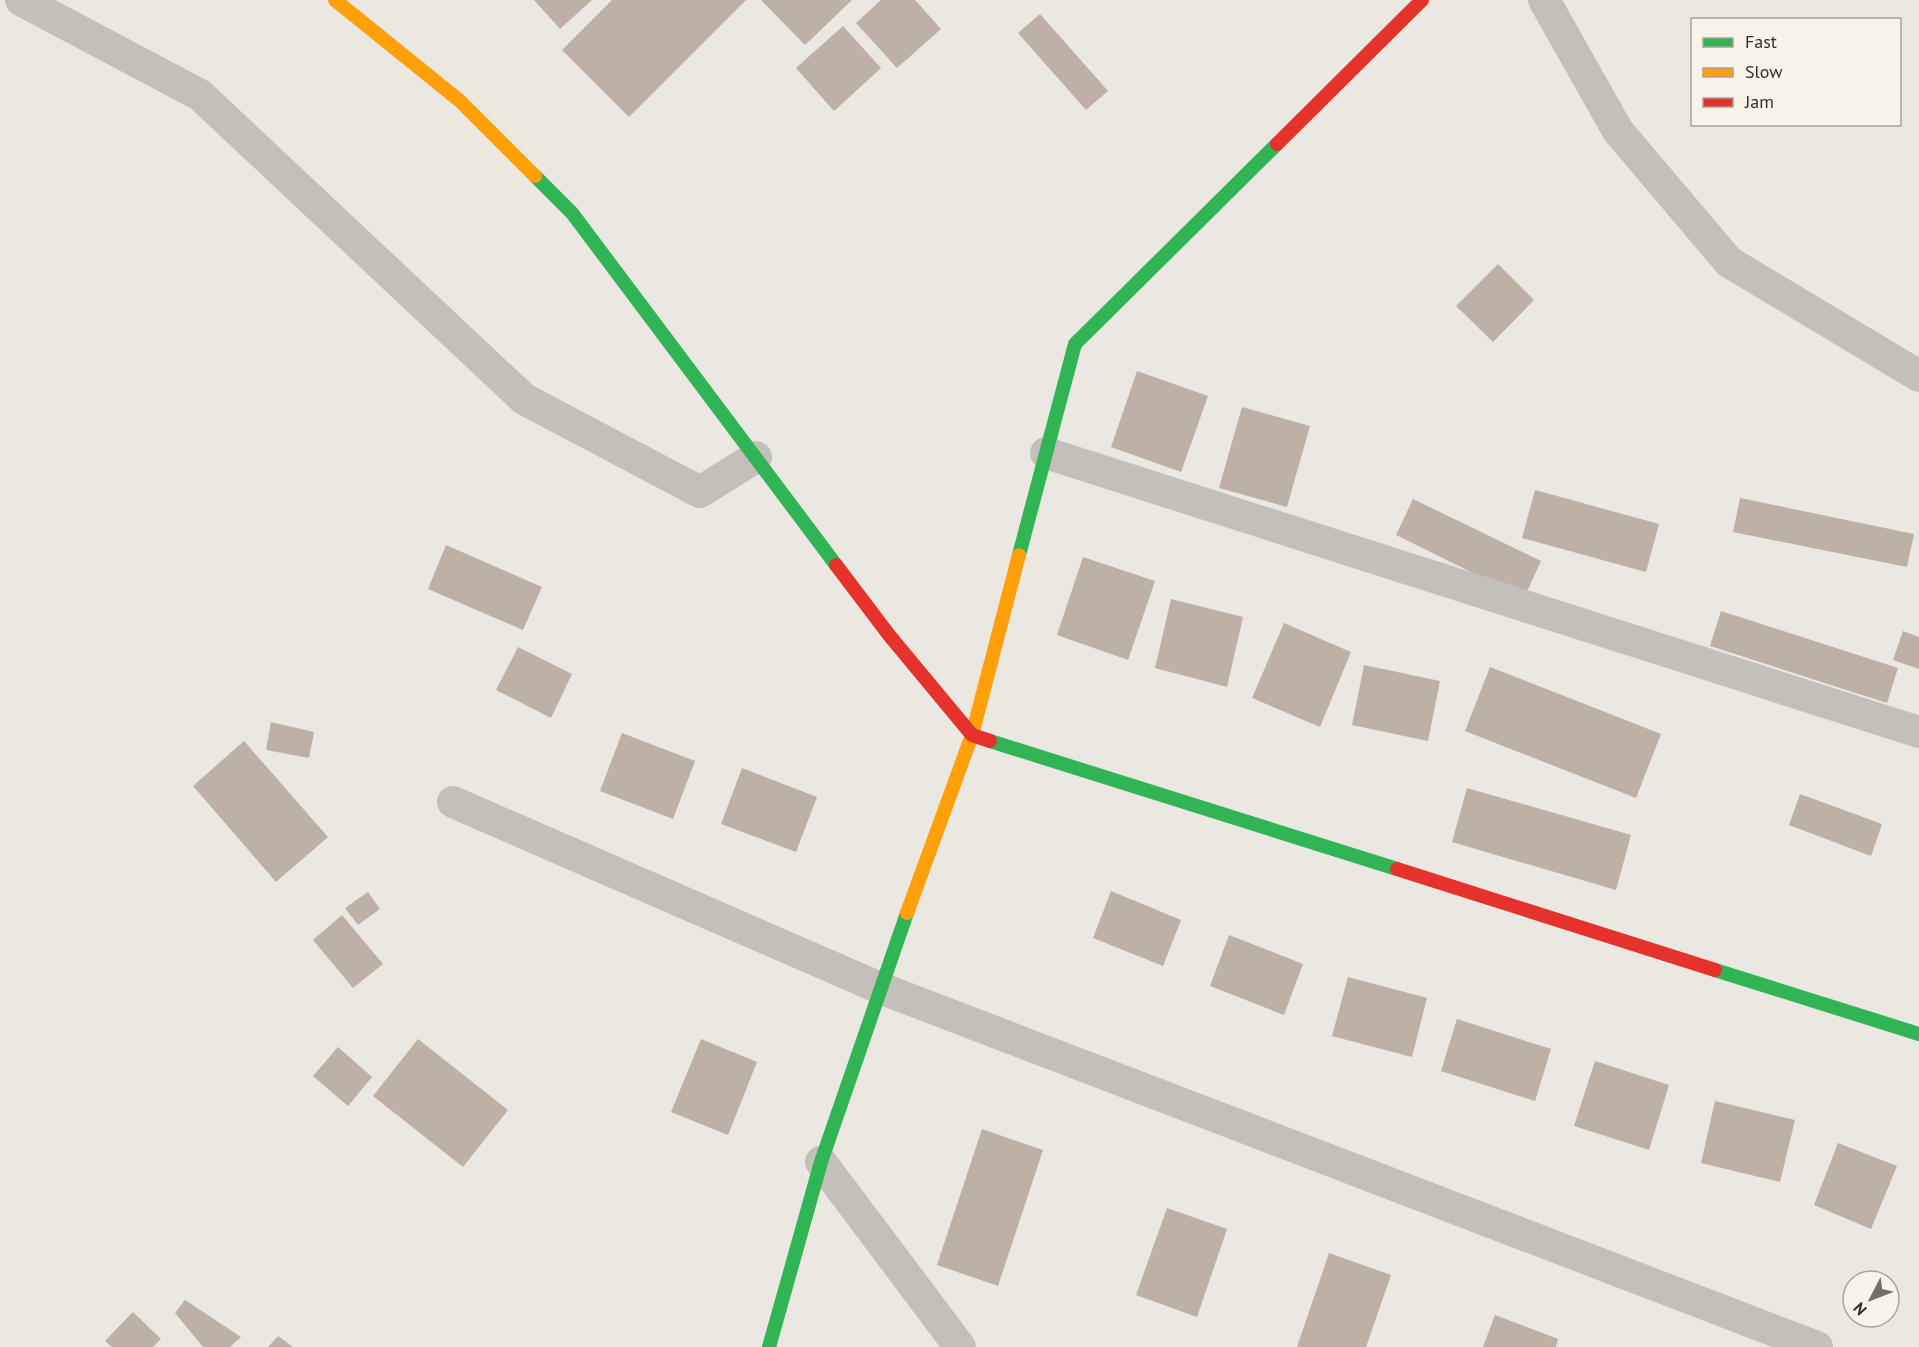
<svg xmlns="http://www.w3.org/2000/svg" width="1919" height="1347" font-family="'PT Sans',sans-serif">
  <rect width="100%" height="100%" fill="#eae8e0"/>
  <!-- building -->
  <g fill="#bcb1a4">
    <polygon points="534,0 592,0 560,29"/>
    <polygon points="612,0 746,0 629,117 562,50"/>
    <polygon points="761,0 852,0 805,45"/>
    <polygon points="881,0 915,0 941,29 897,68 856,23"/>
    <polygon points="1040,14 1108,91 1086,110 1018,33"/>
    <polygon points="843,26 881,68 834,111 796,68"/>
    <polygon points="1498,264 1534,300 1493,342 1456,306"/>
    <polygon points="1137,371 1208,396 1181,472 1111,447"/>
    <polygon points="1242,407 1310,426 1287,507 1219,488"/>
    <polygon points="1535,490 1659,524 1646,572 1522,538"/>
    <polygon points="1740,498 1914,534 1907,567 1733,532"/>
    <polygon points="1413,499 1541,561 1524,598 1396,535"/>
    <polygon points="446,545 542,587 523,630 428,589"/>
    <polygon points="1083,557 1155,581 1128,660 1057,635"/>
    <polygon points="1171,599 1243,617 1227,687 1155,668"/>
    <polygon points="1721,611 1898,668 1887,703 1710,646"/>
    <polygon points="1284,623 1351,652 1320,727 1252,698"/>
    <polygon points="1903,631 1919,637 1919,669 1893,660"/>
    <polygon points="518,647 572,674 551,718 496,690"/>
    <polygon points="1364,665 1440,681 1428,741 1352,725"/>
    <polygon points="1490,667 1661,734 1636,798 1465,731"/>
    <polygon points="271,722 314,732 309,758 266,750"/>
    <polygon points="622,733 695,761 673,819 600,791"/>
    <polygon points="244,741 328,837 276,882 193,786"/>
    <polygon points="742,768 817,797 796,852 721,824"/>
    <polygon points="1467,788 1631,835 1616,890 1452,842"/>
    <polygon points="1800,794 1882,824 1871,856 1789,825"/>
    <polygon points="1111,891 1181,920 1163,966 1093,938"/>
    <polygon points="368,892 380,909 358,925 345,908"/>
    <polygon points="342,915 383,964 353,988 313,940"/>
    <polygon points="1229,935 1303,964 1284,1015 1210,986"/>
    <polygon points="1348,977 1427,998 1412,1057 1332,1036"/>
    <polygon points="1457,1019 1551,1049 1535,1101 1441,1071"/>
    <polygon points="418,1039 508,1110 463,1167 373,1096"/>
    <polygon points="701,1039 757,1062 728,1135 671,1112"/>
    <polygon points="338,1047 372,1077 348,1106 313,1076"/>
    <polygon points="1595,1061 1669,1085 1649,1150 1574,1126"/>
    <polygon points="1715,1101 1795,1120 1780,1182 1701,1163"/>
    <polygon points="982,1129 1043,1150 998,1286 937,1265"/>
    <polygon points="1838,1143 1897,1166 1871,1229 1814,1205"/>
    <polygon points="1167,1208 1227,1229 1197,1317 1136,1295"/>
    <polygon points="1329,1253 1391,1275 1366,1347 1297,1347"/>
    <polygon points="185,1300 241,1337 230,1347 203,1347 175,1313"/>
    <polygon points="133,1312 161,1339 153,1347 112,1347 105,1341"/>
    <polygon points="1495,1315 1558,1339 1556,1347 1483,1347"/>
    <polygon points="278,1336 293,1347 268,1347"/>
  </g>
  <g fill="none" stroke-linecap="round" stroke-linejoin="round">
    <!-- street -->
    <g stroke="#c3c0ba" stroke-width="32">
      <polyline points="21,0 200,95 524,399 700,492 756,457"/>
      <polyline points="1544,0 1618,131 1729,262 1919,376"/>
      <polyline points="1046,453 1919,732"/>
      <polyline points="453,802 880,988 1817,1347"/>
      <polyline points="821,1162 960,1347"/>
    </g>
    <!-- fast -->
    <g stroke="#30b455" stroke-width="14">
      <polyline points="535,176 572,213 836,565"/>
      <polyline points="1019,555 1075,344 1277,144"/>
      <polyline points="990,741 1397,869"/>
      <polyline points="1715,970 1919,1034"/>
      <polyline points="769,1347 821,1162 907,913"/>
    </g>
    <!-- slow -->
    <g stroke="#ff9f0a" stroke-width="14">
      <polyline points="335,0 460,101 535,176"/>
      <polyline points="907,913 972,735 1019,555"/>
    </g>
    <!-- jam -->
    <g stroke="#e5322d" stroke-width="14">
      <polyline points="1277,144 1422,0"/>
      <polyline points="836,565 889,635 972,735 990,741"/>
      <polyline points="1397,869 1715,970"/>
    </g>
  </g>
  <!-- legend -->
  <rect x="1691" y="18" width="210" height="108" fill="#f7f3e8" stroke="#a9a49b" stroke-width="1.5"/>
  <rect x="1703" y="38" width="30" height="9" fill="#30b455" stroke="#a9a49b" stroke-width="1.5"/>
  <text x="1745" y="48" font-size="18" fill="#332e28">Fast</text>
  <rect x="1703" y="68" width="30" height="9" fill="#ff9f0a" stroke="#a9a49b" stroke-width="1.5"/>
  <text x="1745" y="78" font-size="18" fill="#332e28">Slow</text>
  <rect x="1703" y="98" width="30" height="9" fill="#e5322d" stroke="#a9a49b" stroke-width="1.5"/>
  <text x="1745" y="108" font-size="18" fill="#332e28">Jam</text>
  <!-- north arrow -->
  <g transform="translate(1871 1299) rotate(228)"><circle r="28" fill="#f7f3e8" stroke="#a9a49b" stroke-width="1.5"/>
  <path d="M0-4.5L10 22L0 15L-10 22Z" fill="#736f68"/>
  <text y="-9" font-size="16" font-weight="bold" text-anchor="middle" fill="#332e28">N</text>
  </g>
</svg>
